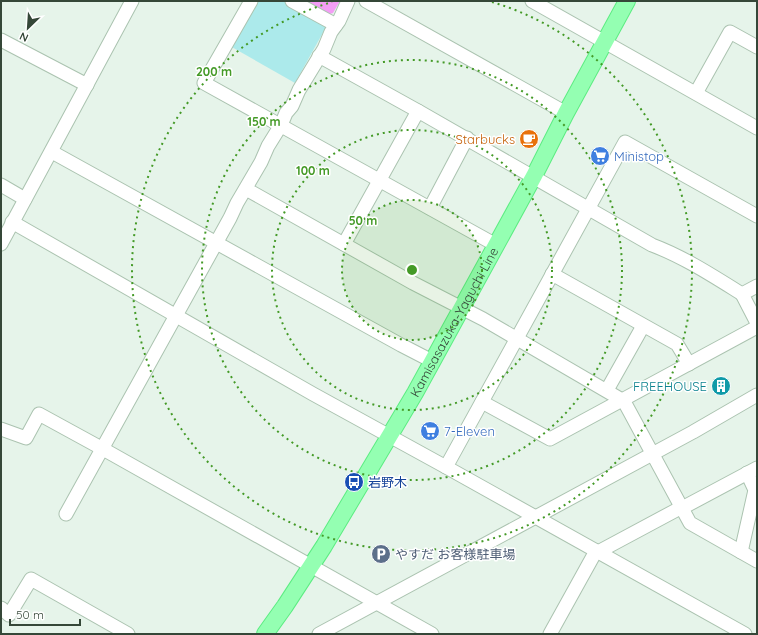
<svg xmlns="http://www.w3.org/2000/svg" width="758" height="635" font-family="Quicksand,'Noto Sans JP',sans-serif">
  <rect width="100%" height="100%" fill="#e6f4ea"/>
  <!-- green -->
  <polygon fill="#aceaeb" points="255,1 283,1 325,25 325,29 295,83 230,46"/>
  <!-- water -->
  <polygon fill="#f39ef5" points="305,1 340,1 333,13 330,14"/>
  <g fill="none" stroke-linecap="round" stroke-linejoin="round">
    <defs>
      <g id="minor">
        <polyline points="251,1 204,83 496,245"/>
        <polyline points="292,1 336,25"/>
        <polyline points="366,1 566,113"/>
        <polyline points="532,1 757,128"/>
        <polyline points="1,40 87,85"/>
        <polyline points="319,56 418,111"/>
        <polyline points="696,93 730,32 757,47"/>
        <polyline points="52,152 401,345 432,361"/>
        <polyline points="1,185 25,199"/>
        <polyline points="246,189 413,283 483,319 622,400 626,405 690,523 757,561"/>
        <polyline points="430,208 467,138"/>
        <polyline points="12,222 313,394 446,467 745,634"/>
        <polyline points="1,244 132,1"/>
        <path d="M344 244 418 111 652 245C684 257 713 276 742 294L757 286"/>
        <polyline points="552,274 677,344 689,364"/>
        <polyline points="742,294 757,323"/>
        <polyline points="607,390 643,326"/>
        <polyline points="482,402 550,439 757,327"/>
        <polyline points="1,429 26,438 39,414 103,449 432,634"/>
        <polyline points="446,467 625,142 757,216"/>
        <polyline points="682,508 757,468"/>
        <polyline points="66,514 230,218 237,203 261,162 268,146 281,125 286,113 292,106 299,90 324,49 331,32 339,21 348,1"/>
        <polyline points="598,552 682,507"/>
        <polyline points="741,552 755,490 747,473"/>
        <polyline points="1,608 9,615 31,579 128,634"/>
        <polyline points="319,634 693,432 757,395"/>
        <polyline points="550,634 596,551"/>
      </g>
      <g id="major">
        <path id="s1" d="M265 634 285 606 324 546 415 393 534 176 566 113 627 1"/>
      </g>
    </defs>
    <!-- minor casing -->
    <use href="#minor" stroke="#abc3b0" stroke-width="15"/>
    <!-- major casing -->
    <use href="#major" stroke="#5cec82" stroke-width="18"/>
    <!-- minor -->
    <use href="#minor" stroke="#fff" stroke-width="13"/>
    <!-- major -->
    <use href="#major" stroke="#94ffb2" stroke-width="16"/>
  </g>
  <!-- distance rings -->
  <circle cx="412" cy="270" r="70" fill="#449a27" fill-opacity=".12"/>
  <g fill="none" stroke="#449a27" stroke-width="2" stroke-dasharray="2 4">
    <circle cx="412" cy="270" r="70"/>
    <circle cx="412" cy="270" r="140"/>
    <circle cx="412" cy="270" r="210"/>
    <path d="M492 2A280 280 0 1 1 332 2"/>
  </g>
  <!-- icons -->
  <defs>
    <symbol id="cafe-disc" viewBox="-11 -11 22 22"><circle r="9.5" fill="#e8710a" stroke="#fff"/><path d="M-5.5-4.5H6V0H3Q3 3.5 0 3.5H-2.5Q-5.5 3.5-5.5 0ZM3-3.2v2h1.7v-2ZM-6 4.5H4V6H-6Z" fill="#fff"/></symbol>
    <symbol id="supermarket-disc" viewBox="-11 -11 22 22"><circle r="9.5" fill="#3f7fe0" stroke="#fff"/><path d="M-6-5.5h2.5l.6 2H6L4.5 2H-2.5L-4.4-4H-6ZM-1.5 3.2a1.3 1.3 0 1 0 .1 0ZM3 3.2a1.3 1.3 0 1 0 .1 0Z" fill="#fff"/></symbol>
    <symbol id="building-disc" viewBox="-11 -11 22 22"><circle r="9.5" fill="#0f9aa8" stroke="#fff"/><path d="M-4-6H4V6H1V3H-1V6H-4ZM-2.5-4.3h1.7v1.8h-1.7ZM.8-4.3h1.7v1.8H.8ZM-2.5-1h1.7V.8h-1.7ZM.8-1h1.7V.8H.8Z" fill="#fff"/></symbol>
    <symbol id="bus-disc" viewBox="-11 -11 22 22"><circle r="9.5" fill="#1a4fb4" stroke="#fff"/><path d="M-5-6H5V4H4V6H2V4H-2V6H-4V4H-5ZM-3.5-4V0h7V-4ZM-3.5 1.2v1.5H-2V1.2ZM2 1.2v1.5H3.5V1.2Z" fill="#fff"/></symbol>
    <symbol id="parking-disc" viewBox="-11 -11 22 22"><circle r="9.5" fill="#5c6f8a" stroke="#fff"/><path d="M-3.5-5.5H1a3.5 3.5 0 0 1 0 7H-1V5.5H-3.5ZM-1-3.4V-.6H.8a1.4 1.4 0 0 0 0-2.8Z" fill="#fff"/></symbol>
  </defs>
  <g fill-rule="evenodd">
    <use href="#cafe-disc" x="518" y="128" width="22" height="22"/>
    <use href="#supermarket-disc" x="589" y="145" width="22" height="22"/>
    <use href="#building-disc" x="710" y="375" width="22" height="22"/>
    <use href="#supermarket-disc" x="419" y="420" width="22" height="22"/>
    <use href="#bus-disc" x="343" y="471" width="22" height="22"/>
    <use href="#parking-disc" x="370" y="543" width="22" height="22"/>
  </g>
  <g text-anchor="middle" dominant-baseline="central" stroke-width="3" stroke-linejoin="round" paint-order="stroke">
    <!-- food labels -->
    <g font-size="13" fill="#c56008" stroke="#fff" text-anchor="end">
      <text x="515" y="139">Starbucks</text>
    </g>
    <!-- shop labels -->
    <g font-size="13" fill="#366cbe" stroke="#fff" text-anchor="start">
      <text x="614" y="156">Ministop</text>
      <text x="444" y="431">7-Eleven</text>
    </g>
    <!-- street labels -->
    <g font-size="13" fill="#354738" stroke="#fff">
      <text stroke="none"><textPath href="#s1" startOffset="365">Kamisasazuka-Yaguchi Line</textPath></text>
    </g>
    <!-- culture labels -->
    <g font-size="13" fill="#0d838f" stroke="#fff" text-anchor="end">
      <text x="707" y="386">FREEHOUSE</text>
    </g>
    <!-- transit labels -->
    <g font-size="13" fill="#164399" stroke="#fff" text-anchor="start">
      <text x="368" y="482">岩野木</text>
    </g>
    <!-- service labels -->
    <g font-size="13" fill="#4e5e75" stroke="#fff" text-anchor="start">
      <text x="395" y="554">やすだ お客様駐車場</text>
    </g>
  </g>
  <circle cx="412" cy="270" r="6" fill="#449a27" stroke="#fff" stroke-width="2"/>
  <g font-size="12" text-anchor="middle" font-weight="bold" fill="#449a27" stroke="#fff" stroke-width="3" stroke-linejoin="round" paint-order="stroke">
    <text x="214" y="76">200 m</text>
    <text x="264" y="126">150 m</text>
    <text x="313" y="175">100 m</text>
    <text x="363" y="225">50 m</text>
  </g>
  <!-- border -->
  <rect width="758" height="635" fill="none" stroke="#354738" stroke-width="4"/>
  <!-- north arrow -->
  <g transform="translate(28 28) rotate(205)" stroke="#ffffff" stroke-width="3" paint-order="stroke">
  <path d="M0-3L7 15L0 10L-7 15Z" fill="#354738"/>
  <text y="-6" font-size="11" font-weight="bold" text-anchor="middle" fill="#354738">N</text>
  </g>
  <!-- scale -->
  <path d="M10 619v6h70v-6" fill="none" stroke="#354738" stroke-width="2"/>
  <text x="16" y="619" font-size="12" fill="#354738" stroke="#ffffff" stroke-width="3" paint-order="stroke">50 m</text>
</svg>
